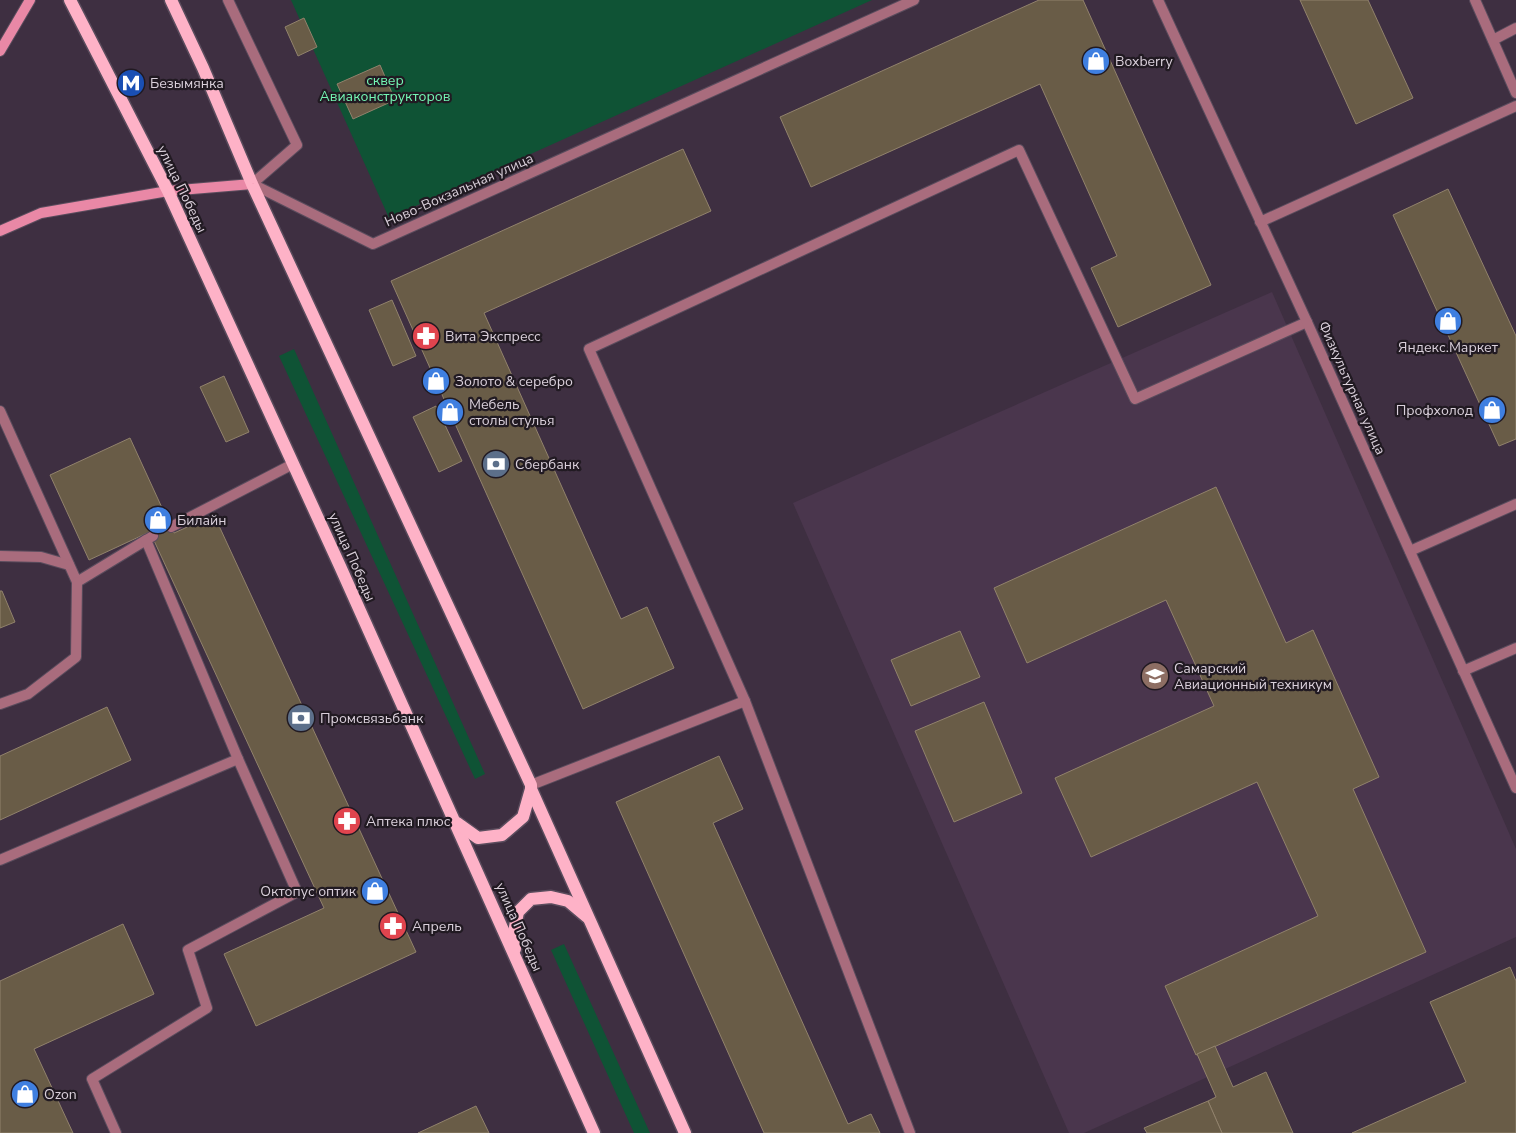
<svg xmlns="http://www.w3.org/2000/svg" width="1516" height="1133" font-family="'Nunito Sans',sans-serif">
  <rect width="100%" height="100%" fill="#3e2f41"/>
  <!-- built -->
  <polygon fill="#4a364d" points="1272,292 1516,849 1516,937 1084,1133 1069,1133 793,503"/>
  <!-- green -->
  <g fill="#0f5335">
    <polygon points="291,0 872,0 389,218"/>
    <polygon points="294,349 485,774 475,779 279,356"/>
    <polygon points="564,944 650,1133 634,1133 551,950"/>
  </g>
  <!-- building -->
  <g fill="#695c47" stroke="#91826c">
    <polygon points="1039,0 1083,0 1211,285 1118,327 1091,268 1117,256 1040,84 811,187 780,117"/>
    <polygon points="1300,0 1368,0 1413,98 1356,124"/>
    <polygon points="304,18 317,47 298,56 285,27"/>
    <polygon points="380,65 395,100 353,119 337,84"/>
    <polygon points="683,149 711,211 484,313 621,619 647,607 674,668 583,709 391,281"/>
    <polygon points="1448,189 1516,336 1516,439 1499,446 1393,215"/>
    <polygon points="392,300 416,356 393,366 369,310"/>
    <polygon points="224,376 249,432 226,442 200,387"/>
    <polygon points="436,406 462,461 439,472 413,417"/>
    <polygon points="130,438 169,523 89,560 50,475"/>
    <polygon points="1216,487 1286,643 1313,630 1379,777 1353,789 1426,952 1196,1055 1165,986 1318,916 1257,782 1091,857 1055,778 1214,706 1166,600 1027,663 994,588"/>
    <polygon points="214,515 416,952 256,1026 224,954 324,908 150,532 169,523 174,533"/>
    <polygon points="0,591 2,591 15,622 0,628"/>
    <polygon points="960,631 980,677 911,706 891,660"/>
    <polygon points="984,702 1022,793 954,822 915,731"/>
    <polygon points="107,707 131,760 0,820 0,756"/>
    <polygon points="719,756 743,809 713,823 848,1124 871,1114 880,1133 764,1133 616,802"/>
    <polygon points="123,924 154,994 34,1049 73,1133 0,1133 0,981"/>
    <polygon points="1510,967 1516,981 1516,1133 1352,1133 1466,1082 1430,1002"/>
    <polygon points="1215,1046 1233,1087 1266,1072 1293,1133 1222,1133 1208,1101 1216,1097 1197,1054"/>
    <polygon points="1208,1101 1222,1133 1147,1133 1144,1128"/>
    <polygon points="476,1106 489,1133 418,1133"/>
  </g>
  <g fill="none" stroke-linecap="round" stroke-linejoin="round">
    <defs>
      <g id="service">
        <polyline points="228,0 297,145 252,184"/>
        <polyline points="1475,0 1516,93"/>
        <polyline points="1493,40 1516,28"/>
        <polyline points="1260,222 1516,106"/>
        <polyline points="0,411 77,582 146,540"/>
        <polyline points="171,527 293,464"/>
        <polyline points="1410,551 1516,504"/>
        <polyline points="0,556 41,557 69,565"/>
        <polyline points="1463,671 1516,648"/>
        <polyline points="0,704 28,694 76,657 77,582"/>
        <polyline points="531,785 745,701"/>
        <polyline points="0,860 238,759"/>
        <polyline points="116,1133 92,1079 207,1008 188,950 297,892 238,759 146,540 153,536"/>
        <polyline points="910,1133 745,701 589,349 1019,150 1135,399 1307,322"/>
      </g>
      <g id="tertiary">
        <polyline points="1158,0 1307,322 1516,788"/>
        <polyline points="252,184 373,244 914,0"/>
      </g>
      <g id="secondary">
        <polyline points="0,51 30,0"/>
        <polyline points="0,231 41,213 168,191 252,184"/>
      </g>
      <g id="primary">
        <polyline points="70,0 168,191 339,564 594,1133"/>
        <polyline points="171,0 203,68 252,184 531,785 531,789 685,1133"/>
        <polyline points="457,823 478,838 502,835 523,817 531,789"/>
        <polyline points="515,949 514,932 518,912 531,899 551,897 568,901 587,917"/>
      </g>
    </defs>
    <!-- service casing -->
    <use href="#service" stroke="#5a4c5d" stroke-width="12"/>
    <!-- tertiary casing -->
    <use href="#tertiary" stroke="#5a4c5d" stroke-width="12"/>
    <!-- secondary casing -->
    <use href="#secondary" stroke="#5a4c5d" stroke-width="12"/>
    <!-- primary casing -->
    <use href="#primary" stroke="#5a4c5d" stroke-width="15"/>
    <!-- service -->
    <use href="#service" stroke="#a96c7d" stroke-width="10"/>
    <!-- tertiary -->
    <use href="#tertiary" stroke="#a96c7d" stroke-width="10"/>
    <!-- secondary -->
    <use href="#secondary" stroke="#e988a6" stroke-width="10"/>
    <!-- primary -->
    <use href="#primary" stroke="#feb2c7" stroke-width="12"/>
  </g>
  <!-- icons -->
  <defs>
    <symbol id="shop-disc" viewBox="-11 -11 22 22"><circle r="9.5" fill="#3f7fe0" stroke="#211a22"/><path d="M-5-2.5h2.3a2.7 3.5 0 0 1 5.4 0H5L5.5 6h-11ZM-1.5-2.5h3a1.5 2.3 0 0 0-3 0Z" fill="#fff"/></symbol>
    <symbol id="metro-disc" viewBox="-11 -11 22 22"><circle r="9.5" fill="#1a4fb4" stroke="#211a22"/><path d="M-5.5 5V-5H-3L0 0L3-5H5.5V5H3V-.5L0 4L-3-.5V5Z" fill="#fff"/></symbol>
    <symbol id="pharmacy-disc" viewBox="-11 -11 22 22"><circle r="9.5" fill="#e0444e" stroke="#211a22"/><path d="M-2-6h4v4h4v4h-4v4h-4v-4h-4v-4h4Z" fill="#fff"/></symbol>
    <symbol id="bank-disc" viewBox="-11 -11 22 22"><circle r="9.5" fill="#5c6f8a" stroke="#211a22"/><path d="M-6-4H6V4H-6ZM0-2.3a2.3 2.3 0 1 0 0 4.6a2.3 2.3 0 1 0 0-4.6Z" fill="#fff"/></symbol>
    <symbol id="university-disc" viewBox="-11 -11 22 22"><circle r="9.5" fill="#8d6e63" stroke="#211a22"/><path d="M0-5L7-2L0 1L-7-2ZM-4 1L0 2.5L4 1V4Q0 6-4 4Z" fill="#fff"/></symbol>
  </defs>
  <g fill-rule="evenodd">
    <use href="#shop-disc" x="1080" y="45" width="32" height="32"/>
    <use href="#metro-disc" x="115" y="67" width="32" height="32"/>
    <use href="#shop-disc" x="1432" y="305" width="32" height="32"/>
    <use href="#pharmacy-disc" x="410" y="320" width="32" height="32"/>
    <use href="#shop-disc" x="420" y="365" width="32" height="32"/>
    <use href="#shop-disc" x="1476" y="394" width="32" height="32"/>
    <use href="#shop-disc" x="434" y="396" width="32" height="32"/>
    <use href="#bank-disc" x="480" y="448" width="32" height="32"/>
    <use href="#shop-disc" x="142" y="504" width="32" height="32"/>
    <use href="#university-disc" x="1139" y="660" width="32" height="32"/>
    <use href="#bank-disc" x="285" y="702" width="32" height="32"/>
    <use href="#pharmacy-disc" x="331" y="805" width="32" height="32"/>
    <use href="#shop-disc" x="359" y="875" width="32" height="32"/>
    <use href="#pharmacy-disc" x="377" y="910" width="32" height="32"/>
    <use href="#shop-disc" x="9" y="1078" width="32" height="32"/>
  </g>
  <g text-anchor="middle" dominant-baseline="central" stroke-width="4.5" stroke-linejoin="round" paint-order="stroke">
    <!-- poi labels -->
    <g font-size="14" fill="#dad0db" stroke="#211a22" text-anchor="start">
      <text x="1115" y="61">Boxberry</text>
      <text x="150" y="83">Безымянка</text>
      <text x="445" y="336">Вита Экспресс</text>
      <text x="1448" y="347" text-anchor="middle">Яндекс.Маркет</text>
      <text x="455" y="381">Золото &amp; серебро</text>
      <text x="469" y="404">Мебель<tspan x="469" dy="16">столы стулья</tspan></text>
      <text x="1473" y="410" text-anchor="end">Профхолод</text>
      <text x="515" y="464">Сбербанк</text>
      <text x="177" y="520">Билайн</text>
      <text x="1174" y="668">Самарский<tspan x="1174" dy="16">Авиационный техникум</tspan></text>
      <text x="320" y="718">Промсвязьбанк</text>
      <text x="366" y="821">Аптека плюс</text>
      <text x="356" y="891" text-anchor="end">Октопус оптик</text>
      <text x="412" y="926">Апрель</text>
      <text x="44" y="1094">Ozon</text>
    </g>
    <!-- park labels -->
    <g font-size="14" fill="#74f7b4" stroke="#211a22">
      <text x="385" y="80">сквер<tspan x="385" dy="16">Авиаконструкторов</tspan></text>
    </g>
    <!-- street labels -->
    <g font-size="14" fill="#dad0db" stroke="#211a22">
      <text transform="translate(182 189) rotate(64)">улица Победы</text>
      <text transform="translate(459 190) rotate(-24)">Ново-Вокзальная улица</text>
      <text transform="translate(1352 388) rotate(66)">Физкультурная улица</text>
      <text transform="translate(352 557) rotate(66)">улица Победы</text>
      <text transform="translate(519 927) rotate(66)">улица Победы</text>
    </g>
  </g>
</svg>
